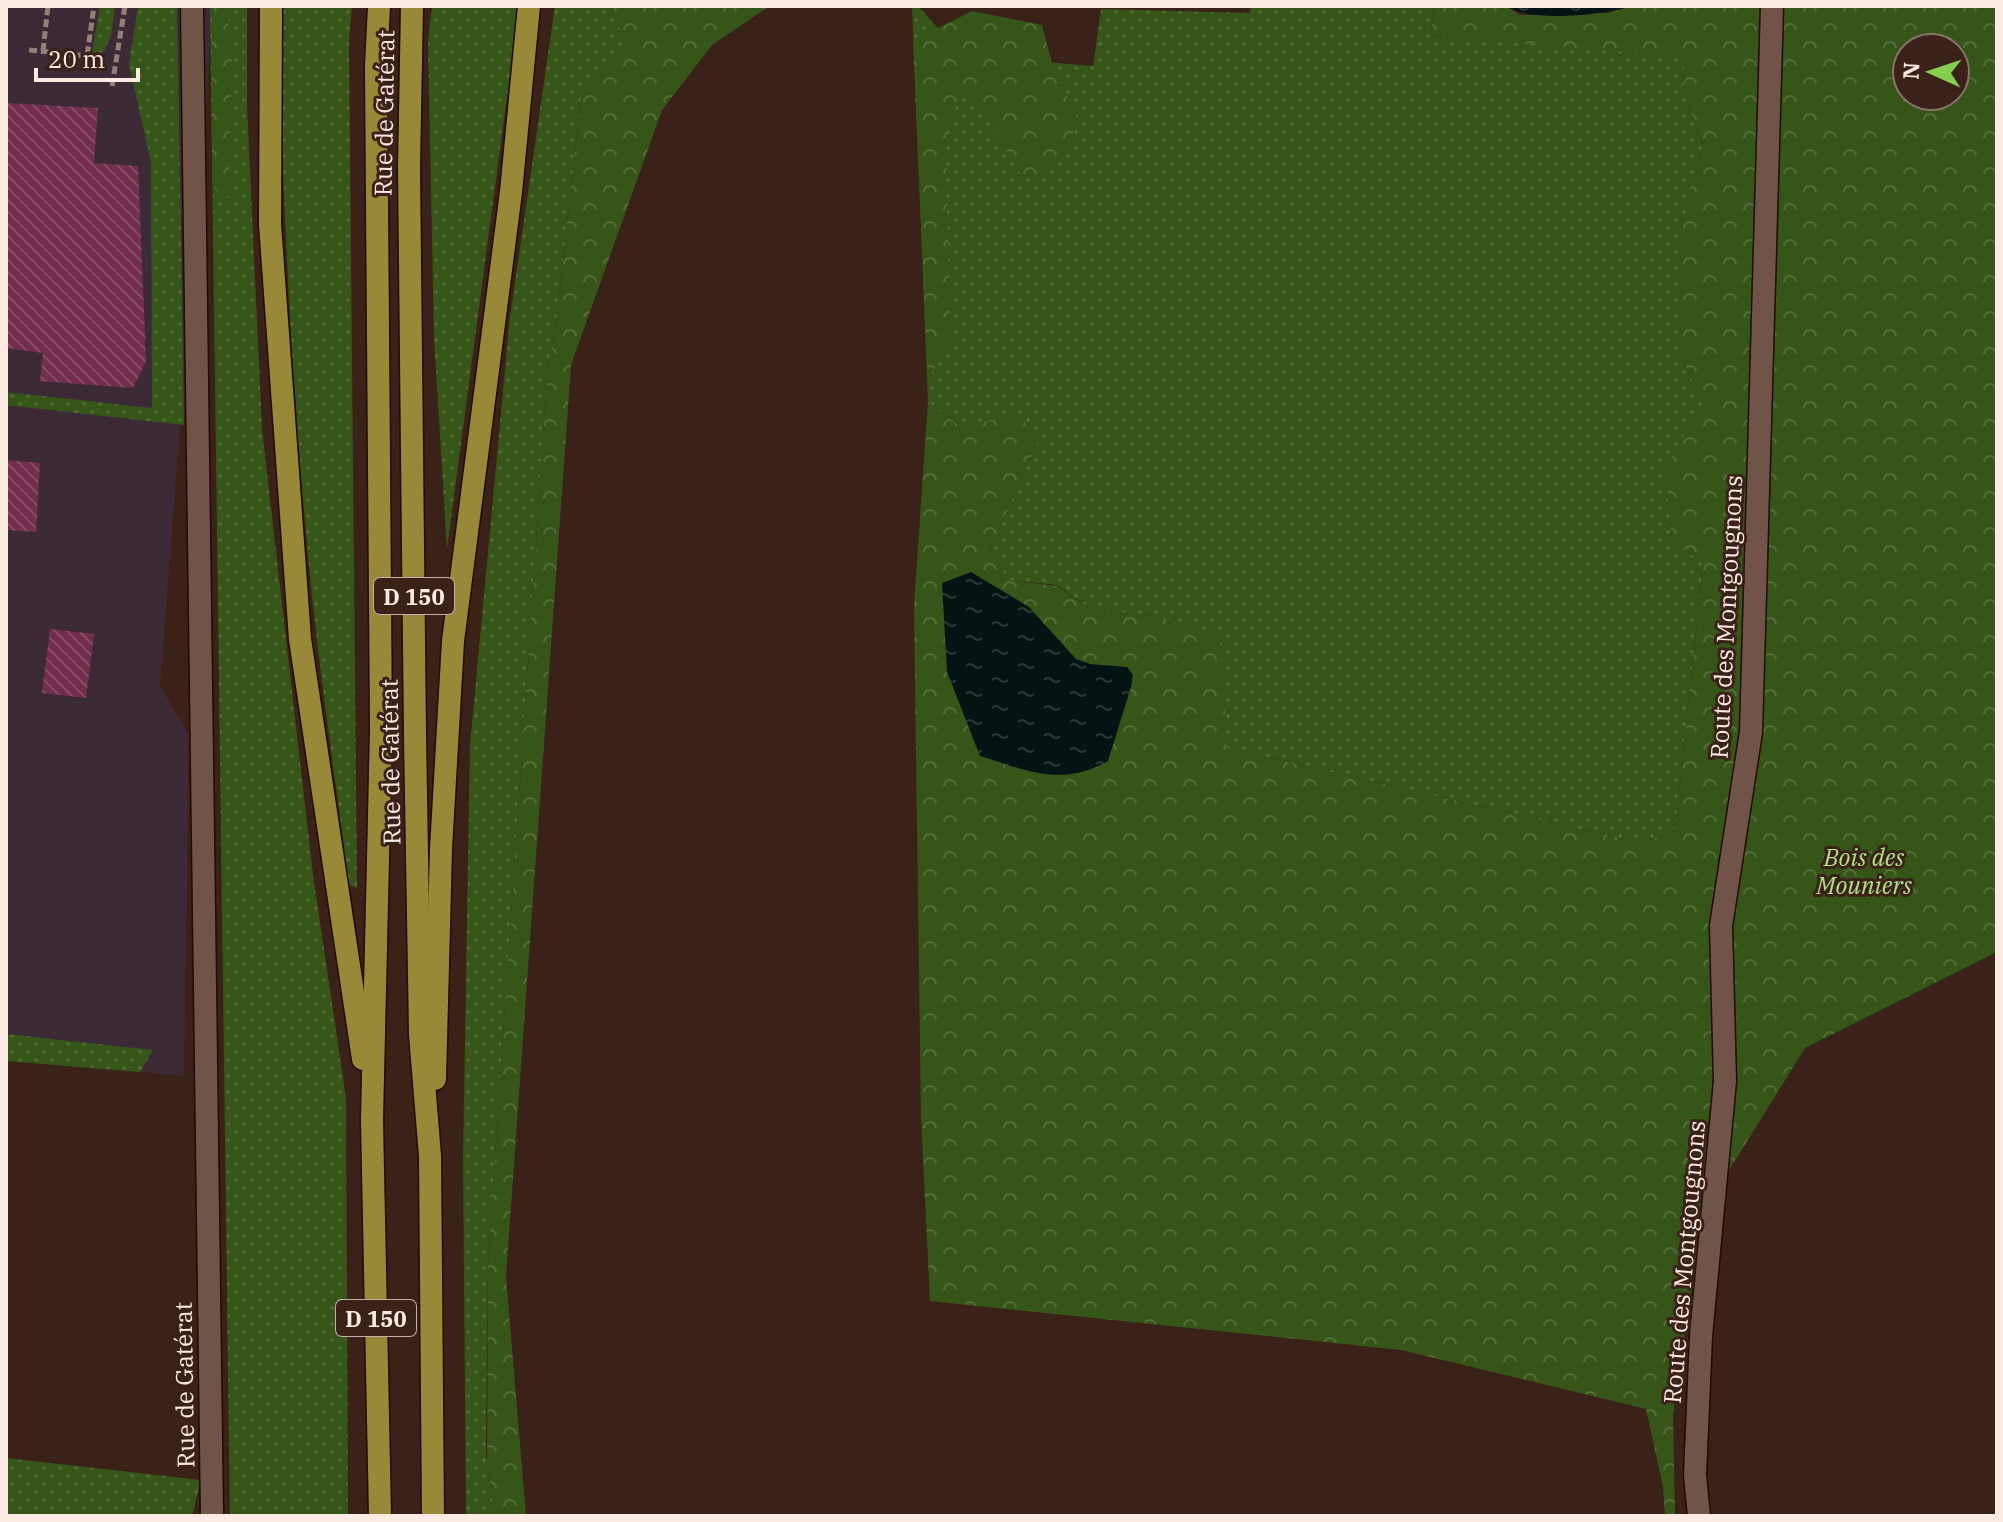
<svg xmlns="http://www.w3.org/2000/svg" width="2003" height="1522" font-family="'IBM Plex Serif',serif">
  <defs>
    <pattern id="grass-dots" width="8" height="8" patternUnits="userSpaceOnUse" patternTransform="scale(2)"><rect width="8" height="8" fill="#365518"/><path d="M2 2h.1M6 6h.1" fill="none" stroke="#546e39" stroke-width="1.8" stroke-linecap="round"/></pattern>
    <pattern id="forest-crowns" width="20" height="18" patternUnits="userSpaceOnUse" patternTransform="scale(2)"><rect width="20" height="18" fill="#365518"/><path d="M2 6a3 3 0 1 1 6 0M12 15a3 3 0 1 1 6 0" fill="none" stroke="#546e39"/></pattern>
    <pattern id="water-ripples" width="26" height="14" patternUnits="userSpaceOnUse" patternTransform="scale(2)"><rect width="26" height="14" fill="#061315"/><path d="M2 4q2-2 4 0t4 0M15 11q2-2 4 0t4 0" fill="none" stroke="#2b3637"/></pattern>
    <pattern id="building-back-hatch" width="6" height="6" patternUnits="userSpaceOnUse" patternTransform="scale(2)"><rect width="6" height="6" fill="#722e4c"/><path d="M-1 5l2 2M0 0l6 6M5-1l2 2" fill="none" stroke="#874c66"/></pattern>
  </defs>
  <rect width="100%" height="100%" fill="#3b2218"/>
  <!-- commercial -->
  <polygon fill="#3c2b36" points="6,6 213,6 184,425 180,425 160,686 189,735 184,1076 6,1059"/>
  <!-- grass -->
  <g fill="url(#grass-dots)">
    <polygon points="100,6 115,6 111,36 101,58 91,60"/>
    <polygon points="138,6 177,6 184,425 6,405 6,392 152,408 151,162 129,64"/>
    <polygon points="210,6 247,6 247,105 262,429 313,875 346,1098 348,1516 230,1516"/>
    <path d="M280 6H352L349 41 357 888 349 885C335 775 318 665 308 555 291 372 281 190 280 6Z"/>
    <polygon points="432,6 519,6 447,549 434,338 428,42"/>
    <polygon points="555,6 609,6 628,45 582,90 555,332 548,363 488,1263 486,1455 495,1516 466,1516 463,1158 470,745 510,317"/>
    <polygon points="912,6 918,6 962,55 1093,66 1101,9 1250,13 1251,6 1434,6 1431,36 1685,56 1684,92 1703,146 1682,229 1682,357 1702,404 1665,469 1672,540 1703,563 1675,831 1641,843 1227,748 1152,616 1091,609 1057,585 1008,580 990,549 1037,444 964,429 928,402"/>
    <polygon points="6,1034 153,1050 140,1072 6,1061"/>
    <polygon points="6,1458 201,1480 192,1516 6,1516"/>
  </g>
  <!-- forest -->
  <g fill="url(#forest-crowns)" fill-rule="evenodd">
    <polygon points="212,6 227,6 232,51 229,197 217,194 212,180"/>
    <polygon points="609,6 781,6 768,7 712,45 662,110 571,365 506,1277 526,1516 495,1516 487,1462 488,1263 548,363 555,332 582,90 627,45"/>
    <path d="M1434 6H1506L1520 15 1608 13 1632 6H1997V952L1805 1048 1702 1214 1673 1415 1675 1516H1665L1663 1487 1646 1409 1401 1350 930 1301 921 1118 914 605 928 402 964 429 1018 411 1037 444 990 549 1008 580 1057 586 1091 609 1152 616 1220 636 1227 748 1641 843 1675 831 1703 563 1672 540 1665 469 1702 404 1682 357V229L1703 146 1684 92 1685 57 1431 36ZM1907 48H1955V96H1907Z"/>
    <polygon points="972,11 1042,25 1052,63 1079,122 1055,168 1023,177 986,119 962,92 948,127 946,171 951,338 928,381 913,41"/>
  </g>
  <!-- water -->
  <g fill="url(#water-ripples)">
    <path d="M1506 6H1632C1602 15 1532 23 1506 6Z"/>
    <path d="M971 572 1029 607 1076 659 1090 664 1127 667 1133 675 1131 687 1108 761C1062 787 1028 771 980 756L947 672 942 583Z"/>
  </g>
  <!-- building -->
  <g fill="url(#building-back-hatch)">
    <polygon points="6,103 98,108 94,163 138,166 146,361 133,388 40,381 43,353 6,348"/>
    <polygon points="6,460 40,463 36,532 6,530"/>
    <polygon points="50,629 94,634 86,698 42,693"/>
  </g>
  <g fill="none" stroke-linecap="round" stroke-linejoin="round">
    <defs>
      <g id="minor">
        <polyline points="192,6 212,1516"/>
        <polyline points="1699,1516 1695,1475 1701,1336 1725,1081 1721,926 1751,732 1772,6"/>
      </g>
      <g id="primary">
        <polyline points="271,6 270,224 300,639 363,1059"/>
        <polyline points="379,6 376,67 381,729 372,1120 380,1516"/>
        <polyline points="412,6 409,167 415,736 420,1034 430,1156 433,1516"/>
        <polyline points="435,1079 441,849 453,641 511,192 529,6"/>
      </g>
    </defs>
    <!-- minor casing -->
    <use href="#minor" stroke="#210b03" stroke-width="25"/>
    <!-- primary casing -->
    <use href="#primary" stroke="#210b03" stroke-width="25"/>
    <!-- path -->
    <g stroke="#947f76" stroke-width="5" stroke-dasharray="8 4" stroke-linecap="butt">
      <polyline points="29,50 87,56 94,6"/>
      <polyline points="43,51 48,6"/>
      <polyline points="112,86 125,6"/>
    </g>
    <!-- minor -->
    <use href="#minor" stroke="#705448" stroke-width="22"/>
    <!-- primary -->
    <use href="#primary" stroke="#988938" stroke-width="22"/>
  </g>
  <g text-anchor="middle" dominant-baseline="central" stroke-width="6" stroke-linejoin="round" paint-order="stroke">
    <!-- shield labels -->
    <g fill="#3b2218" stroke="#c2afa7" stroke-width="2">
      <rect x="374" y="578" width="80" height="36" rx="6"/>
      <rect x="336" y="1300" width="80" height="36" rx="6"/>
    </g>
    <g font-size="22" font-weight="bold" fill="#fcebe4">
      <text x="414" y="596">D 150</text>
      <text x="376" y="1318">D 150</text>
    </g>
    <!-- street labels -->
    <g font-size="24" fill="#fcebe4" stroke="#3b2218">
      <text transform="translate(384 113) rotate(-89)">Rue de Gatérat</text>
      <text transform="translate(1726 617) rotate(-87)">Route des Montgougnons</text>
      <text transform="translate(390 762) rotate(-91)">Rue de Gatérat</text>
      <text transform="translate(1684 1262) rotate(-85)">Route des Montgougnons</text>
      <text transform="translate(184 1385) rotate(-91)">Rue de Gatérat</text>
    </g>
    <!-- park labels -->
    <g font-size="24" font-style="italic" fill="#aee285" stroke="#3b2218">
      <text x="1864" y="857">Bois des<tspan x="1864" dy="28">Mouniers</tspan></text>
    </g>
  </g>
  <!-- border -->
  <rect width="2003" height="1522" fill="none" stroke="#fcebe4" stroke-width="16"/>
  <!-- north arrow -->
  <g transform="translate(1931 72) rotate(273)"><circle r="38" fill="#3b2218" stroke="#88726a" stroke-width="2"/>
  <path d="M0-6L14 30L0 20L-14 30Z" fill="#84cf4d"/>
  <text y="-12" font-size="22" font-weight="bold" text-anchor="middle" fill="#fcebe4">N</text>
  </g>
  <!-- scale -->
  <path d="M36 68v12h102v-12" fill="none" stroke="#fcebe4" stroke-width="4"/>
  <text x="48" y="68" font-size="24" fill="#fcebe4" stroke="#3b2218" stroke-width="6" paint-order="stroke">20 m</text>
</svg>
